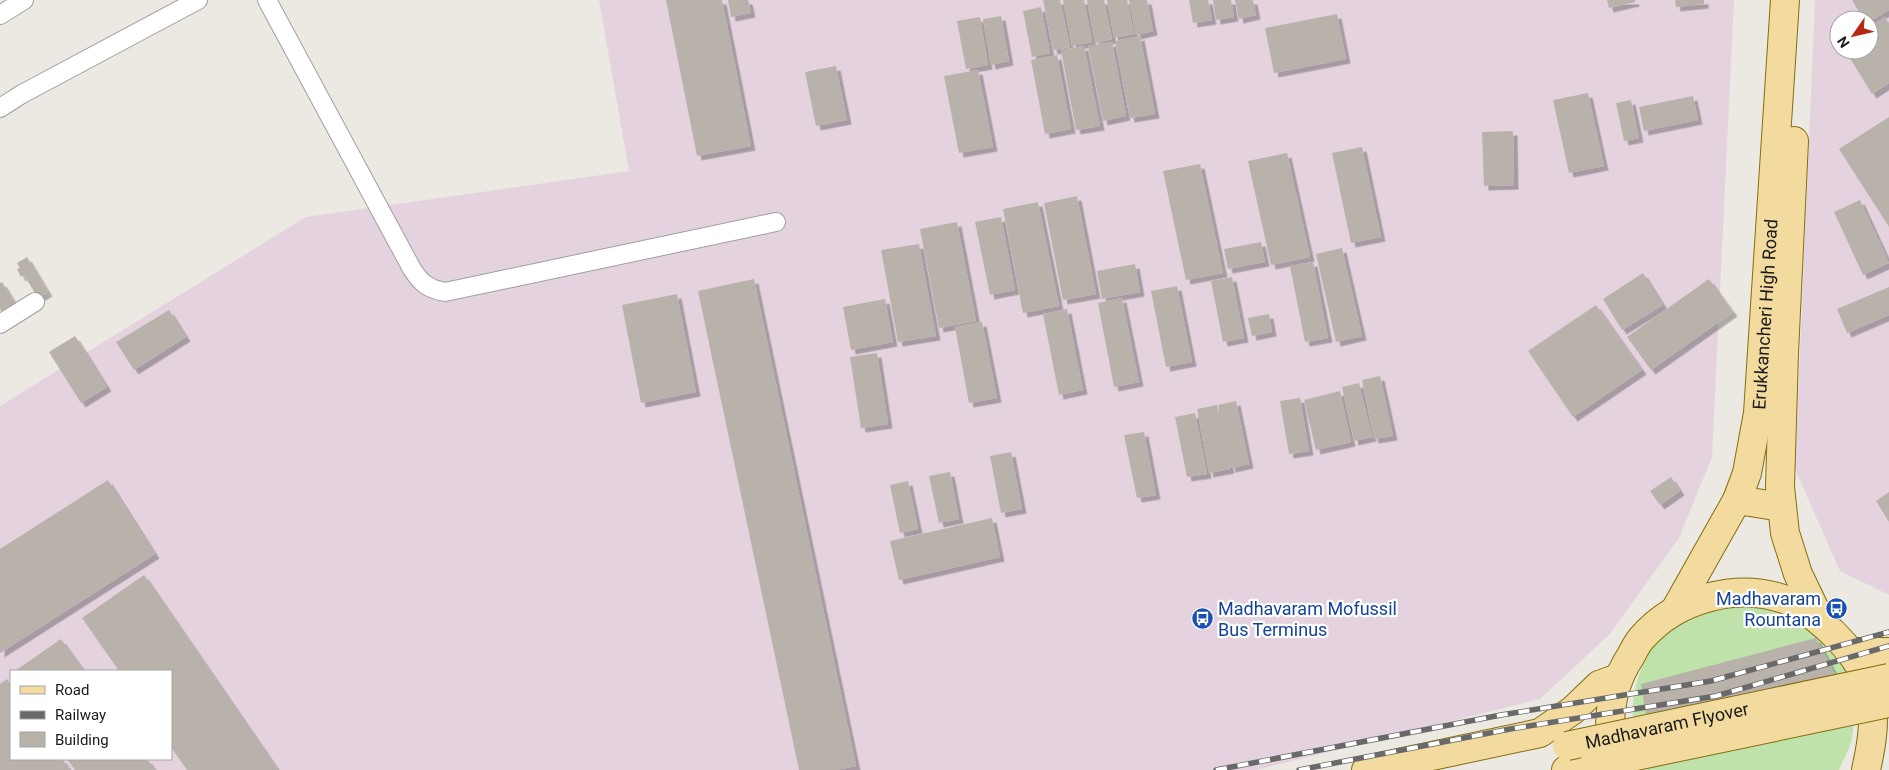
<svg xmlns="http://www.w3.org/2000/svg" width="1889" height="770" font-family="Roboto,sans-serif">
  <defs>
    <filter id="shadow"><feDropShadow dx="4.5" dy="4.5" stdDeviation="0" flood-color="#0004"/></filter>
  </defs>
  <rect width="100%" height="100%" fill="#ebe9e1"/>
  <!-- industrial -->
  <g fill="#e4d3de" fill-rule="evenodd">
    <path d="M599 0H1734L1712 457 1679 538 1610 634 1540 699 1256 770H0V406L306 217 629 171ZM11 671H171V759H11Z"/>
    <path d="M1815 0H1889V595L1840 571 1795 469ZM1839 20H1869V50H1839Z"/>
  </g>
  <!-- grass -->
  <path fill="#bee2aa" d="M1760 602C1771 605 1782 608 1793 613 1839 633 1860 691 1852 738 1850 749 1843 760 1839 770H1647C1618 716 1634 646 1689 614 1701 608 1744 604 1760 602Z"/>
  <!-- building -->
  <g fill="#b8b2ab" filter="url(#shadow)">
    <polygon points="666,0 722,0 751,146 697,156"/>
    <polygon points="728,0 748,0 751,13 731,17"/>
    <polygon points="1043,0 1060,0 1070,47 1053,50"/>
    <polygon points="1063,0 1084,0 1092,42 1072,46"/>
    <polygon points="1087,0 1104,0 1112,39 1095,43"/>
    <polygon points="1107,0 1127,0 1134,34 1114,38"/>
    <polygon points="1129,0 1147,0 1153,31 1136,35"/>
    <polygon points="1189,0 1208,0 1212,20 1193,23"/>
    <polygon points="1213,0 1231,0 1234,17 1216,20"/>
    <polygon points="1235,0 1253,0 1256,15 1239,19"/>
    <polygon points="1607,0 1635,0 1635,2 1609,8"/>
    <polygon points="1675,0 1704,0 1704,4 1676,7"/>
    <polygon points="1852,0 1889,0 1889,10 1869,22 1869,20 1864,20"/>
    <polygon points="1041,7 1050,53 1032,57 1023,11"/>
    <polygon points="1337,14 1346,59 1274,73 1265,28"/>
    <polygon points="1001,16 1009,61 991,65 983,19"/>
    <polygon points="980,17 988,65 966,69 957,21"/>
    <polygon points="1885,17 1889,24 1889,83 1872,94 1845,50 1869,50 1869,27"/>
    <polygon points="1140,36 1155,114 1130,118 1115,41"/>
    <polygon points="1112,42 1126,116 1103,121 1088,46"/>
    <polygon points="1084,46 1100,126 1076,130 1061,50"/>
    <polygon points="1057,55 1071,129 1045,134 1031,60"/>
    <polygon points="836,66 847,120 816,126 805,72"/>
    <polygon points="978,70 993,147 959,153 944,76"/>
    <polygon points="1588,93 1604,166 1569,173 1553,100"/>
    <polygon points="1693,96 1698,120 1644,131 1639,107"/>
    <polygon points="1631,100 1639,138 1624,141 1616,103"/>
    <polygon points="1889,117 1889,227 1839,149"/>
    <polygon points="1513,131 1514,185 1484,186 1482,132"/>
    <polygon points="1362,147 1381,237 1351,243 1332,153"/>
    <polygon points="1287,153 1310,257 1271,265 1248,161"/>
    <polygon points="1200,164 1223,273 1186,280 1163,171"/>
    <polygon points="1077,196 1096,294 1063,300 1044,203"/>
    <polygon points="1860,200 1889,263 1863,275 1834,212"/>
    <polygon points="1038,202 1059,306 1023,313 1003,209"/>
    <polygon points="1001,217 1015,290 990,295 975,222"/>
    <polygon points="957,222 976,321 939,328 920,229"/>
    <polygon points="1261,242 1265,262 1228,269 1224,249"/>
    <polygon points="919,244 936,336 898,342 881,250"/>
    <polygon points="1342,248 1362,336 1336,342 1316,254"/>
    <polygon points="27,257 48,292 38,298 24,275 21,277 17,269 20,268 17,263"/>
    <polygon points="1313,262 1328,338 1305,342 1290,266"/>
    <polygon points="1135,264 1140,292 1102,299 1097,271"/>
    <polygon points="1643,273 1663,305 1622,330 1603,299"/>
    <polygon points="1232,277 1244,338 1223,342 1211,281"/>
    <polygon points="754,279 856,766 836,770 799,770 698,291"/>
    <polygon points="1709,279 1733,312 1651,370 1627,337"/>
    <polygon points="2,282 19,310 5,318 0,309 0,283"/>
    <polygon points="1177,286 1192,362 1166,367 1151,291"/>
    <polygon points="1889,287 1889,315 1847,333 1837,309"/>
    <polygon points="677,294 696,392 641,403 622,305"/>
    <polygon points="1122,298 1139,382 1114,387 1098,303"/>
    <polygon points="885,299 893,342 851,350 843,307"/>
    <polygon points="1596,305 1642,370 1573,417 1528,351"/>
    <polygon points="1067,309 1083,390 1059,395 1043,314"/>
    <polygon points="169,310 186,337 134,370 116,342"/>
    <polygon points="1269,314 1272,332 1252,336 1248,318"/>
    <polygon points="982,322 997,398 969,403 955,327"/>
    <polygon points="75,336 107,387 81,403 49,352"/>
    <polygon points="877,353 888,424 861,428 850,357"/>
    <polygon points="1380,376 1393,436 1374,439 1362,380"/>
    <polygon points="1359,383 1372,437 1354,441 1342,387"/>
    <polygon points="1340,391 1351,442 1316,450 1304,400"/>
    <polygon points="1300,398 1309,451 1289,454 1280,401"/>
    <polygon points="1236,401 1249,464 1231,468 1218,405"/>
    <polygon points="1217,405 1230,469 1209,473 1197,409"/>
    <polygon points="1195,413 1207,474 1187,477 1175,417"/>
    <polygon points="1144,432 1156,495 1137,498 1124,435"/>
    <polygon points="1011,452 1022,509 1001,513 990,456"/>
    <polygon points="950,472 959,519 939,523 929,476"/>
    <polygon points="1671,477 1680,491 1660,505 1650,491"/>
    <polygon points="108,480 155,554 0,653 0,549"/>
    <polygon points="908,481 918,529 900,533 890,485"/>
    <polygon points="1889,492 1889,522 1876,501"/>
    <polygon points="992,518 1000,557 899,580 890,541"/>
    <polygon points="144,575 278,770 187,770 171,747 171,671 119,671 82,618"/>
    <polygon points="1816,638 1835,674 1647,721 1641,684"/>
    <polygon points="61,639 84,671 15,671"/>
    <polygon points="7,679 11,685 11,759 62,759 70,770 0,770 0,684"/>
    <polygon points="67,759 147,759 155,770 75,770"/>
  </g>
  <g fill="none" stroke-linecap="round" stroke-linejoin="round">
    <defs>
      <g id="minor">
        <path d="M267 0 412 269C421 283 428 289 445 292L776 222"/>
        <polyline points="0,15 24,0"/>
        <polyline points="0,108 22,94 198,0"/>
        <polyline points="0,324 35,302"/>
      </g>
      <g id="primary">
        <polyline points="1794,141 1784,353 1780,487 1785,533 1798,574 1821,622"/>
        <polyline points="1737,500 1782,507"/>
        <path id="s1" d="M1675 610 1737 500 1747 473 1758 413 1785 0"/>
        <polyline points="1853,652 1889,652"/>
        <path d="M1616 760C1605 728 1610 691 1627 662 1632 655 1635 646 1641 639 1676 598 1739 581 1789 601 1804 607 1820 621 1832 632 1849 649 1864 667 1870 692 1876 719 1872 743 1866 770"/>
        <polyline points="1366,770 1540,733 1573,710 1599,685 1618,678"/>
        <polyline points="1566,770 1593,765"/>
      </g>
    </defs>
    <!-- minor casing -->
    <use href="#minor" stroke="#9f9f9f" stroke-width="20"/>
    <!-- primary casing -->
    <use href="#primary" stroke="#846e0d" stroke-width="30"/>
    <!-- minor -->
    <use href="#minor" stroke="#fff" stroke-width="18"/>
    <!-- primary -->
    <use href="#primary" stroke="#f3da9f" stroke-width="28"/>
    <defs>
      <g id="rail">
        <polyline points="1216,770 1501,715 1711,681 1889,632"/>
        <polyline points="1299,770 1510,729 1716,696 1889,646"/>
      </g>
    </defs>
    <!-- rail casing -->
    <use href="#rail" stroke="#696969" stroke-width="5.5"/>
    <!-- rail -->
    <use href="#rail" stroke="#fff" stroke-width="4" stroke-dasharray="11" stroke-linecap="butt"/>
    <defs>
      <g id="primary-bridge">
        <path id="s2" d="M1567 746 1889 678"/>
        <polyline points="1593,765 1889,703"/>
      </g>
    </defs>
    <!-- primary-bridge casing -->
    <use href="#primary-bridge" stroke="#846e0d" stroke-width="30" stroke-linecap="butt"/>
    <!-- primary-bridge -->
    <use href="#primary-bridge" stroke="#f3da9f" stroke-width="28"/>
  </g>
  <!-- icons -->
  <defs>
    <symbol id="bus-disc" viewBox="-11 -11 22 22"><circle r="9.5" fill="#1a4fb4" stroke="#fff"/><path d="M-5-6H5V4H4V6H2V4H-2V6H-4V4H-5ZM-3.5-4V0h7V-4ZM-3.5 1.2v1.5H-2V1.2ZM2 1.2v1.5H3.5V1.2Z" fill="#fff"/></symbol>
  </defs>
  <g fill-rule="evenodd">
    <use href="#bus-disc" x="1824" y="596" width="25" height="25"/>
    <use href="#bus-disc" x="1190" y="606" width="25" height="25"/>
  </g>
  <g text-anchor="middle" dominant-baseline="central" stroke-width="4.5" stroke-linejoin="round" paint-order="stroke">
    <!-- street labels -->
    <g font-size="18" fill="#1b1b1b" stroke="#fff">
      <text stroke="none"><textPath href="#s1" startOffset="315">Erukkancheri High Road</textPath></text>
      <text stroke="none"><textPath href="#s2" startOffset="102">Madhavaram Flyover</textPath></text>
    </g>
    <!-- transit labels -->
    <g font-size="18" fill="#164399" stroke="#fff" text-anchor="end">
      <text x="1821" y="598">Madhavaram<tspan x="1821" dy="21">Rountana</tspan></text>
      <text x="1218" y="608" text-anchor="start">Madhavaram Mofussil<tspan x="1218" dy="21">Bus Terminus</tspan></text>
    </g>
  </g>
  <!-- legend -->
  <rect x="10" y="670" width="162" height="90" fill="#ffffff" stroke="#a4a4a4"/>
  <rect x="20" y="686" width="25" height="8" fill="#f3da9f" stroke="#a4a4a4"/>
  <text x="55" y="695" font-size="15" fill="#1b1b1b">Road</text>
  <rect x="20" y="711" width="25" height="8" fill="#696969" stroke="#a4a4a4"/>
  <text x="55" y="720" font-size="15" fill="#1b1b1b">Railway</text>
  <rect x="20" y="732" width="25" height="15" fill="#b8b2ab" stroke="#a4a4a4"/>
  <text x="55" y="745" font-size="15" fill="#1b1b1b">Building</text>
  <!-- north arrow -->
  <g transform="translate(1854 35) rotate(236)"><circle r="24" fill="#ffffff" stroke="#a4a4a4"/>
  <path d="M0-4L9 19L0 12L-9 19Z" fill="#b42911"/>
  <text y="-8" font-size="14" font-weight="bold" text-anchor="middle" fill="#1b1b1b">N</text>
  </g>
</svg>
